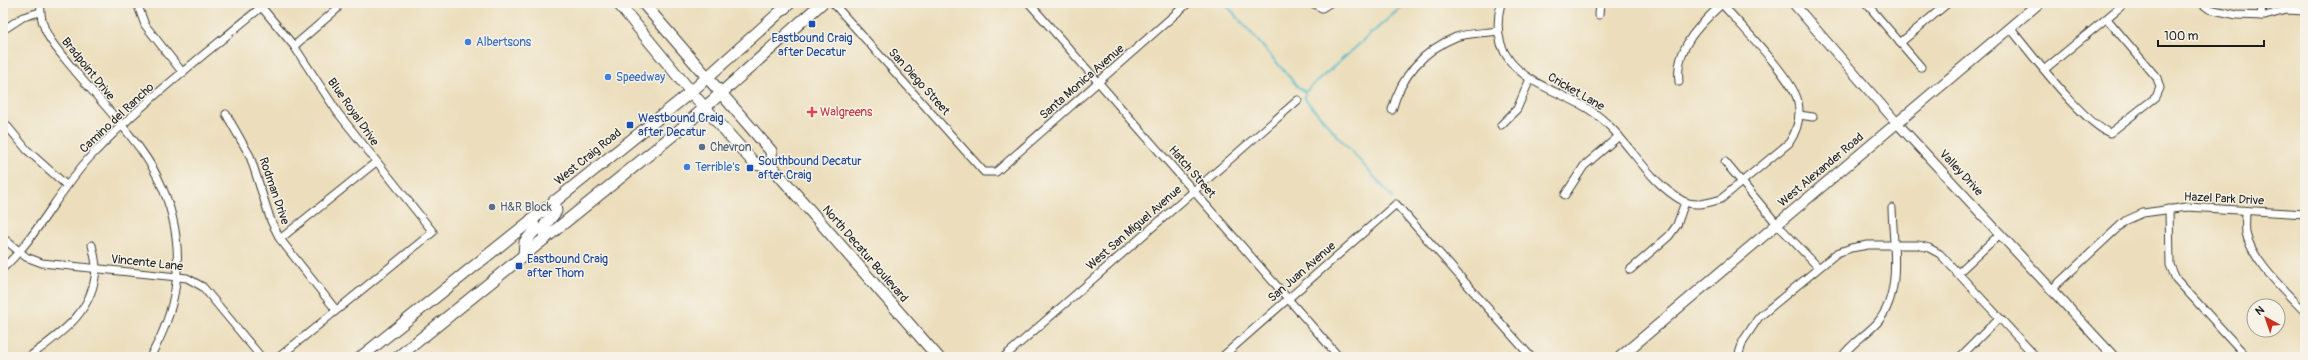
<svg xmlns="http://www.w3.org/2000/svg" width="2308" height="360" font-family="Pangolin,sans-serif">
  <rect width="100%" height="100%" fill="#f7f3e8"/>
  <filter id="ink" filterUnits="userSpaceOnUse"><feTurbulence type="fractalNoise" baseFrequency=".025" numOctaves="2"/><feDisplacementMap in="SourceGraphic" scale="8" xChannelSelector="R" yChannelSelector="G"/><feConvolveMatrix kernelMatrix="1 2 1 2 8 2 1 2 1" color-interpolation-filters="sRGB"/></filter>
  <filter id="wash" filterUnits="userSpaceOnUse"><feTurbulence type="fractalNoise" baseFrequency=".012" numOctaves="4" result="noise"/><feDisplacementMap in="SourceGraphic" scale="16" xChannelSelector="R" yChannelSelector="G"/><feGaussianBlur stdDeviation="0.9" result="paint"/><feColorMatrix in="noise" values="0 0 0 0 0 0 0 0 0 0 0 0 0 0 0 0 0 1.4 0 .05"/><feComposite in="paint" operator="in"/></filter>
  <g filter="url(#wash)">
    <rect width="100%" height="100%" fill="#ecdebc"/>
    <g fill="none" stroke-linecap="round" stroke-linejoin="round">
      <!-- stream -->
      <g stroke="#4cb8c8" stroke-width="2">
        <polyline points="1225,3 1298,87 1305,92"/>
        <polyline points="1393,198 1304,98 1305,92 1406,3"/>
      </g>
    </g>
  </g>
  <g filter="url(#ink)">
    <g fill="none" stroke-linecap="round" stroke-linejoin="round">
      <defs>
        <g id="minor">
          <path d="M41 3C38 32 58 50 75 71 100 101 142 144 158 178 187 237 183 301 150 357"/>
          <polyline points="137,3 145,25 183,73"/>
          <polyline points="258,3 294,46 338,113 433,232 279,357"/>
          <polyline points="833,3 984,172 996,172 1188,3"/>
          <polyline points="1029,3 1339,357"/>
          <polyline points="1312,3 1322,8 1330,3"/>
          <path d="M1501 3C1496 23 1497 44 1510 61 1530 86 1564 93 1590 110 1627 134 1644 180 1683 201 1694 207 1709 203 1721 199L1789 143C1797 131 1801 117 1798 102 1795 81 1738 22 1721 3"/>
          <polyline points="1866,3 1921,67"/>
          <polyline points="2201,3 2209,9 2237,15 2265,16 2286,10 2305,11"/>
          <polyline points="1599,15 1600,3"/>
          <polyline points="2261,16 2262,3"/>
          <path d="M2010 28C2030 52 2083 123 2110 133L2156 97 2160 88 2157 78 2107 19"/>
          <polyline points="3,30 23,17 40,12"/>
          <polyline points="1900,43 1948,3"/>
          <polyline points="294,46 337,9"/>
          <polyline points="2045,69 2125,3"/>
          <path d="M1679 82C1675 48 1699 25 1722 4"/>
          <path d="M1392 110C1401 77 1423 50 1456 37 1468 33 1485 33 1498 31"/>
          <polyline points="226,114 250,156 271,221 280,239 336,310"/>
          <polyline points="1799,115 1813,117"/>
          <polyline points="3,121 27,150 66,185"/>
          <polyline points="1501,125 1517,109 1530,79"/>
          <polyline points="1725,162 1777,224 1818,267"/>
          <polyline points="1565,195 1584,166 1619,136"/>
          <polyline points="2169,209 2170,265 2176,279 2247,357"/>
          <path d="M2246 211C2246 218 2245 226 2246 233 2252 261 2286 292 2305 312"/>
          <polyline points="3,238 26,257 42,263 187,278 203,287 261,357"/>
          <polyline points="280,239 376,162"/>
          <path d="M3 268C36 239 59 190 91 156 144 100 207 53 266 3"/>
          <polyline points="1630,270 1669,236 1677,225 1685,202"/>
          <polyline points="1957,274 2000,234"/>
          <polyline points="2052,289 2125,221 2143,213 2187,207 2305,214"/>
          <path d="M29 357C61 333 93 313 96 269 96 262 94 253 92 245"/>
          <polyline points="1004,357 1298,100"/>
          <polyline points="1222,357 1396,204 1531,357"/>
          <polyline points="1738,357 1743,341 1759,317 1837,253 1851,248 1868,245 1918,245 1929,248 1940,254 2036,357"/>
          <path d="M1842 357C1851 343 1866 335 1877 323 1903 293 1893 245 1892 208"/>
          <polyline points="1960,357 1999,318"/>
        </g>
        <polyline id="tertiary" points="1793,3 1897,123 2114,357"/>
        <polyline id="secondary" points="1620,357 2039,3"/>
        <g id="primary">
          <polyline points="618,3 691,92 755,164 772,167"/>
          <polyline points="643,3 771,151 772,167 938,357"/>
          <path d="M545 238C540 223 549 223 556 211L554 201"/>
          <polyline points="524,255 525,242 535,230 532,219"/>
          <polyline points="361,357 691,92 790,3"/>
          <polyline points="398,357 683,127 822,3"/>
        </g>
      </defs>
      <!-- minor casing -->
      <use href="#minor" stroke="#3b3934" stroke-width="9"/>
      <!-- tertiary casing -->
      <use href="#tertiary" stroke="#3b3934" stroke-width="11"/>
      <!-- secondary casing -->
      <use href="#secondary" stroke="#3b3934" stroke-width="12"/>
      <!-- primary casing -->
      <use href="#primary" stroke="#3b3934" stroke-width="13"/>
      <!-- minor -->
      <use href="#minor" stroke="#fff" stroke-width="7"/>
      <!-- tertiary -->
      <use href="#tertiary" stroke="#fff" stroke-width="9"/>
      <!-- secondary -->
      <use href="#secondary" stroke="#fff" stroke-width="10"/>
      <!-- primary -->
      <use href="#primary" stroke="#fff" stroke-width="11"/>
    </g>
  </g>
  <!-- markers -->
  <g fill="#1a4fb4" stroke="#f7f3e8" stroke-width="1.5">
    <rect x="808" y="20" width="8" height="8" rx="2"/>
    <rect x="626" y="121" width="8" height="8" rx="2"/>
    <rect x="746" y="164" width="8" height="8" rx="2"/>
    <rect x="515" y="262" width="8" height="8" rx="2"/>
  </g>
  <g fill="#3f7fe0" stroke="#f7f3e8" stroke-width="1.5">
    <circle cx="468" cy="42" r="4"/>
    <circle cx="608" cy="77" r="4"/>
    <circle cx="687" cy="167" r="4"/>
  </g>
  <path fill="#e0444e" stroke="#f7f3e8" stroke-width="1.5" d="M810 106h4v4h4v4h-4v4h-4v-4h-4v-4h4z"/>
  <g fill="#5c6f8a" stroke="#f7f3e8" stroke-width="1.5">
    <circle cx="702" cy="147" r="4"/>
    <circle cx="492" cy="207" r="4"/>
  </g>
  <g text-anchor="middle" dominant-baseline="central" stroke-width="3" stroke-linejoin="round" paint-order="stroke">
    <!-- transit labels -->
    <g font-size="12" fill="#164399" stroke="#f7f3e8" text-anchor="start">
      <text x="812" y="38" text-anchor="middle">Eastbound Craig<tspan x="812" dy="14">after Decatur</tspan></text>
      <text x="638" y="118">Westbound Craig<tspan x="638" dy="14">after Decatur</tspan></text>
      <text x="758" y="161">Southbound Decatur<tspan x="758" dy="14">after Craig</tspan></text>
      <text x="527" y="259">Eastbound Craig<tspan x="527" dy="14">after Thom</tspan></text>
    </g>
    <!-- shop labels -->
    <g font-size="12" fill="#366cbe" stroke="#f7f3e8" text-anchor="start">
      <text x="476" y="42">Albertsons</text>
      <text x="616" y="77">Speedway</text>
      <text x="695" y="167">Terrible's</text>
    </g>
    <!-- street labels -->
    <g font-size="12" fill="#1c1c1c" stroke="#f7f3e8">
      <text transform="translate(88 69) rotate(51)">Bradpoint Drive</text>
      <text transform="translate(919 82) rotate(48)">San Diego Street</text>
      <text transform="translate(1082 82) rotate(-41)">Santa Monica Avenue</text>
      <text transform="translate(1576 92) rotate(30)">Cricket Lane</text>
      <text transform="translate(353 112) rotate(55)">Blue Royal Drive</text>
      <text transform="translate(117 118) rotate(-43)">Camino del Rancho</text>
      <text transform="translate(588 157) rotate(-39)">West Craig Road</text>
      <text transform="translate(1821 170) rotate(-40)">West Alexander Road</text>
      <text transform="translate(1192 172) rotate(49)">Hatch Street</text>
      <text transform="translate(1961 173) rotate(47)">Valley Drive</text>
      <text transform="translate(274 191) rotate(71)">Rodman Drive</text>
      <text transform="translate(2224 199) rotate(3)">Hazel Park Drive</text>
      <text transform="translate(1134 228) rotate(-41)">West San Miguel Avenue</text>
      <text transform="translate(865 254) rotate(49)">North Decatur Boulevard</text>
      <text transform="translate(147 263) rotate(6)">Vincente Lane</text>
      <text transform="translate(1302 272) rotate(-41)">San Juan Avenue</text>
    </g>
    <!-- health labels -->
    <g font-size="12" fill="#be3a42" stroke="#f7f3e8" text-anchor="start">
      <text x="820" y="112">Walgreens</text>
    </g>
    <!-- service labels -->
    <g font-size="12" fill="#4e5e75" stroke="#f7f3e8" text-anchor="start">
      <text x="710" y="147">Chevron</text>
      <text x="500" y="207">H&amp;R Block</text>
    </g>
  </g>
  <!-- margin -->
  <rect width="2308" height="360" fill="none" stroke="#f7f3e8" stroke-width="16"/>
  <!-- north arrow -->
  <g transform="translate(2266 318) rotate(320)"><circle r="19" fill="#f7f3e8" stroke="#9f9d96"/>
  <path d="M0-3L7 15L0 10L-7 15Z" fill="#c8321e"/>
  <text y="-6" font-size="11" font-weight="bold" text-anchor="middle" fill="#1c1c1c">N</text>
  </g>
  <!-- scale -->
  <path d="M2158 40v6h106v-6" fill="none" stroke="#1c1c1c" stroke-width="2"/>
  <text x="2164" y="40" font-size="12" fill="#1c1c1c" stroke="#f7f3e8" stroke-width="3" paint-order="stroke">100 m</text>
</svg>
